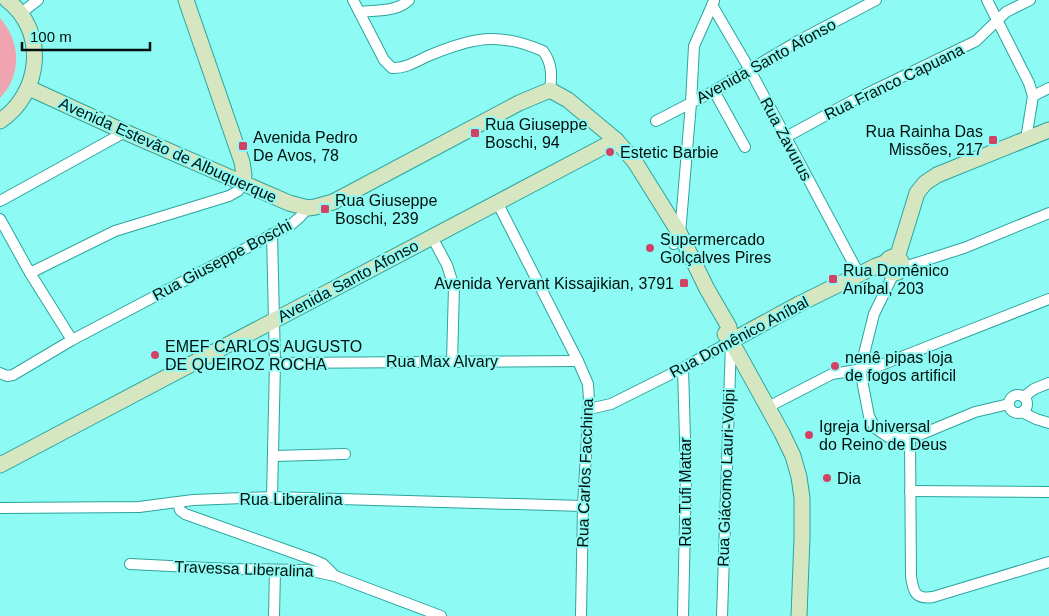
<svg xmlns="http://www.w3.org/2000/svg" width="1049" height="616" font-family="Helvetica,sans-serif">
  <rect width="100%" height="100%" fill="#8dfbf3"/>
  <!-- green -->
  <path fill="#f0a4af" d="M0 18C21 42 22 75 0 98Z"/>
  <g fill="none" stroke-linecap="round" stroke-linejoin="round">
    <defs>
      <g id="street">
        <path d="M353 0 384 60 392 68C405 69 417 61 428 56 471 38 498 31 543 51 552 63 552 75 550 90"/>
        <polyline points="987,0 1029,83 1033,96"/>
        <polyline points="712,5 750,70 859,274"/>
        <path d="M360 12C377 10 397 12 409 0"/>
        <polyline points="21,13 38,0"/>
        <polyline points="714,91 745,147"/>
        <polyline points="656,121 714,91 800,40 876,0"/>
        <polyline points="786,137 852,101 976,41 1006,12 1030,0"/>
        <polyline points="1026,139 1033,96 1049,88"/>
        <polyline points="0,201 125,132"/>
        <polyline points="497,202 578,361 588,384 589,400 583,506 581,616"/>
        <polyline points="0,219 30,273 72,340"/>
        <polyline points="272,234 275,363 272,497"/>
        <polyline points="432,237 447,265 454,287 452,362"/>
        <polyline points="674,244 680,234 691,103 694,46 714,1"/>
        <polyline points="901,268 964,248 1049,213"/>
        <polyline points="30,273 115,231 229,196 238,191 243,184"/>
        <polyline points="894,273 874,314 860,370 869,416 875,428 888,437 910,439 975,412 1009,404"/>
        <polyline points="275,363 578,361"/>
        <polyline points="0,373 7,376 13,375 72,340 292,224 300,217 308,208"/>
        <circle cx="1018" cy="404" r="9"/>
        <polyline points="1024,397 1034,389 1049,383"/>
        <polyline points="768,407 832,374 876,367 1049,299"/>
        <polyline points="589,409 611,404 683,368 731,341"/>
        <polyline points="1022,412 1036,419 1049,423"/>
        <path d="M910 439 911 576C913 591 915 600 933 597L1049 562"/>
        <polyline points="274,456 345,454"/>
        <polyline points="910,491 1049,492"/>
        <polyline points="178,502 180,510 185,514 314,560 323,564 335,576"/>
        <polyline points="0,508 139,507 193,500 272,497 583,506"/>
        <polyline points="130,564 229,569 307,570 335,576 441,616"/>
        <polyline points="274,616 275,570"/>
        <polyline points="683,616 686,474 683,368"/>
        <polyline points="722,616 731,342"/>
      </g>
      <g id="secondary">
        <polyline points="186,0 242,162 244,175 243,184"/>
        <polyline points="29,88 125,132 289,203 308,208 315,207 333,202 519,103 550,90 568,100 616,140 635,162 680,234 707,289 729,327 731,341"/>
        <path d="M0 121C41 94 48 31 7 0"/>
        <circle cx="894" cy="265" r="8"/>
        <polyline points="897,258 917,193 925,183 937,175 1049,130"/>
        <polyline points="725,334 731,341 782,433 793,456 799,477 802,498 802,538 799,616"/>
        <polyline points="731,341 799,304 876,266 887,262"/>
        <polyline points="0,465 616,140"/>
      </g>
    </defs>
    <!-- street casing -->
    <use href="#street" stroke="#2ca49e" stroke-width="12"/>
    <!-- secondary casing -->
    <use href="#secondary" stroke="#2ca49e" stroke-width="17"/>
    <!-- street -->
    <use href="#street" stroke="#fff" stroke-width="10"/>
    <!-- secondary -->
    <use href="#secondary" stroke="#d6e6c1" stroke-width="15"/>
  </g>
  <!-- markers -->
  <g fill="#d14265" stroke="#8dfbf3" stroke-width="2">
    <rect x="470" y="128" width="10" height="10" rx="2.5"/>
    <rect x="988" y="135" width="10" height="10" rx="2.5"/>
    <rect x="238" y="141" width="10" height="10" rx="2.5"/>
    <circle cx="610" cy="152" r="5"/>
    <rect x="320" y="204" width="10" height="10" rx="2.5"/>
    <circle cx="650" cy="248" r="5"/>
    <rect x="828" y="274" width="10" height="10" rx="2.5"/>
    <rect x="679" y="278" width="10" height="10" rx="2.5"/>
    <circle cx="155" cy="355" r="5"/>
    <circle cx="835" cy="366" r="5"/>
    <circle cx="809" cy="435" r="5"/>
    <circle cx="827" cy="478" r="5"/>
  </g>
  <g text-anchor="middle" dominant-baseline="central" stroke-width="4" stroke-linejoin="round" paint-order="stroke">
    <!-- street labels -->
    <g font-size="16" fill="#00100f" stroke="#8dfbf3">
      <text transform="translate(766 61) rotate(-29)">Avenida Santo Afonso</text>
      <text transform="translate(894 82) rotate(-26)">Rua Franco Capuana</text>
      <text transform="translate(786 139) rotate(62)">Rua Zavurus</text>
      <text transform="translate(168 150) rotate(24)">Avenida Estevão de Albuquerque</text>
      <text transform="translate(222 260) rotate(-28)">Rua Giuseppe Boschi</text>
      <text transform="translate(348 281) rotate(-28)">Avenida Santo Afonso</text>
      <text transform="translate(739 337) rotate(-28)">Rua Domênico Aníbal</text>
      <text x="442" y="361">Rua Max Alvary</text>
      <text transform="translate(585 473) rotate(-88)">Rua Carlos Facchina</text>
      <text transform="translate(726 478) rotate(-88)">Rua Giácomo Lauri-Volpi</text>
      <text transform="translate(685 492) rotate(-90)">Rua Tufi Mattar</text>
      <text x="291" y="499">Rua Liberalina</text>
      <text transform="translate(244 569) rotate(2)">Travessa Liberalina</text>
    </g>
    <!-- poi labels -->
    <g font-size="16" fill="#00100f" stroke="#8dfbf3" text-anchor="start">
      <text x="485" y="124">Rua Giuseppe<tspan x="485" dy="18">Boschi, 94</tspan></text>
      <text x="983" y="131" text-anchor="end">Rua Rainha Das<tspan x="983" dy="18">Missões, 217</tspan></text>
      <text x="253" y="137">Avenida Pedro<tspan x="253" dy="18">De Avos, 78</tspan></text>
      <text x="620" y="152">Estetic Barbie</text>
      <text x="335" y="200">Rua Giuseppe<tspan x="335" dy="18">Boschi, 239</tspan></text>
      <text x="660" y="239">Supermercado<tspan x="660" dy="18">Golçalves Pires</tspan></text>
      <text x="843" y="270">Rua Domênico<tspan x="843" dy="18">Aníbal, 203</tspan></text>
      <text x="674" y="283" text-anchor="end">Avenida Yervant Kissajikian, 3791</text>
      <text x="165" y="346">EMEF CARLOS AUGUSTO<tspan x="165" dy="18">DE QUEIROZ ROCHA</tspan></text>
      <text x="845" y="357">nenê pipas loja<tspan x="845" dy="18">de fogos artificil</tspan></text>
      <text x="819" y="426">Igreja Universal<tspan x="819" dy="18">do Reino de Deus</tspan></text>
      <text x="837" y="478">Dia</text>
    </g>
  </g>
  <!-- scale -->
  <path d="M22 42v8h128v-8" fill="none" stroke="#00100f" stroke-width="2.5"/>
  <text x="30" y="42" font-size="15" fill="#00100f" stroke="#8dfbf3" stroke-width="4" paint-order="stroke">100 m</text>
</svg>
